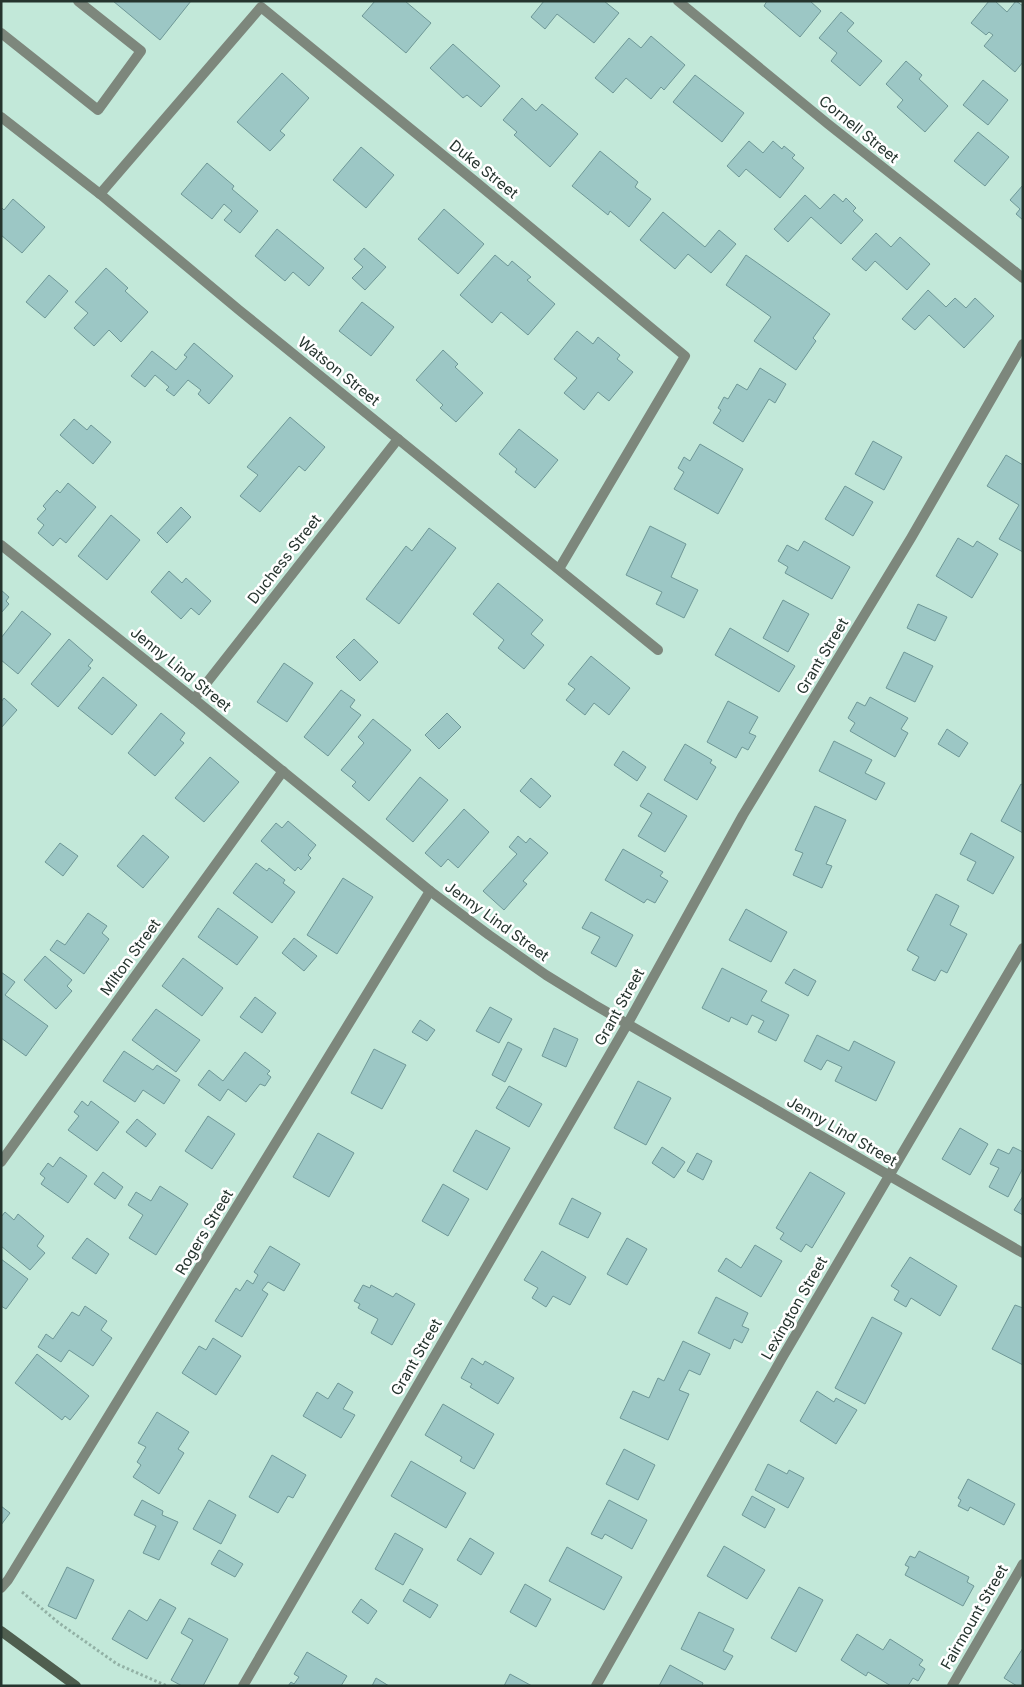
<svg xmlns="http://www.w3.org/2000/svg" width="1024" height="1687" font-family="Inter,sans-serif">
  <rect width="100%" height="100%" fill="#c2e8d9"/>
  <!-- building -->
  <g fill="#9cc7c5" stroke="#6f9897">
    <polygon points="113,1 191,1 160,40"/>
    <polygon points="375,1 405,1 431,23 406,53 362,16"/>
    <polygon points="544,1 604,1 619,13 594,43 557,14 545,29 531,17"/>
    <polygon points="767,1 810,1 821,11 800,37 764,6"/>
    <polygon points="989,1 995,1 1007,12 1016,1 1023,6 1023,62 1015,72 984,46 993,35 989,32 986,35 971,23"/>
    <polygon points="841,12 854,23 847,31 882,61 860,86 831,61 837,53 819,38"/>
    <polygon points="651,36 685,65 664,90 661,87 651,99 626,78 613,93 595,78 629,38 641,48"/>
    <polygon points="453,44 500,86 481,107 467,95 463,98 430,68"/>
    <polygon points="906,61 922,75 919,79 948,106 925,132 897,107 903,100 886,84"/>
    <polygon points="282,73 309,98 280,131 285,135 270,151 237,122"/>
    <polygon points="695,75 744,113 722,142 673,102"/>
    <polygon points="983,80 1008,100 988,125 963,105"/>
    <polygon points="522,98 536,111 542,104 578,134 550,167 514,135 517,132 503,120"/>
    <polygon points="978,132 1009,157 985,186 954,161"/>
    <polygon points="749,141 763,153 773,141 782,149 784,146 795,155 792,158 804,168 780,198 746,169 739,177 727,166"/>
    <polygon points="361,147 394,175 366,208 333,180"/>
    <polygon points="600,151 638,182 635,187 651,199 629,227 610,211 608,215 572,186"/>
    <polygon points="207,163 234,186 232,189 258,211 240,233 224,220 232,211 224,204 212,219 181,194"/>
    <polygon points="1023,185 1023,220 1016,214 1020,209 1010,200"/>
    <polygon points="834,194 843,202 846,198 856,208 853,211 863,220 841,244 811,217 788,242 774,229 805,195 820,209"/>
    <polygon points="13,199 45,227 22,253 1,235 1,207 4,210"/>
    <polygon points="444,209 484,244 458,274 418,239"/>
    <polygon points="663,212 705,247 719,230 736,244 711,273 688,254 675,269 640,240"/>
    <polygon points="277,229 324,268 309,286 293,272 285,281 255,256"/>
    <polygon points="876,233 891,247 900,237 930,264 907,290 875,261 866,271 852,259"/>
    <polygon points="364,248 386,267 365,290 352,278 363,267 354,259"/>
    <polygon points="495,255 508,266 512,261 531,277 527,280 555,304 528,335 501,312 492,323 460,295"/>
    <polygon points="746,255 830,314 813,338 816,341 796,370 754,341 771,317 726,285"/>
    <polygon points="106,268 128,288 125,291 148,312 121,342 109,330 94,346 74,328 88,313 75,302"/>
    <polygon points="49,275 68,291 45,318 26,302"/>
    <polygon points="928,290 946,307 955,298 966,308 975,298 994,316 964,348 929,315 915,330 902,319"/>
    <polygon points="362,302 394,327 371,356 339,331"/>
    <polygon points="577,331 593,344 598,337 620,355 617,359 633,372 609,401 598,392 584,410 564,393 577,378 554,359"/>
    <polygon points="194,343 233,376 209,404 198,394 201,390 188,380 174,396 166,390 169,387 155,375 145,387 131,376 152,351 176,370 187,357 184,355"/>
    <polygon points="443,350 458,364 455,367 483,393 456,422 440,408 443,405 416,380"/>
    <polygon points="760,368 786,384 775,403 769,399 743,442 713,423 721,410 718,408 724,397 728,399 737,384 747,390"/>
    <polygon points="290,417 325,447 305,471 299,466 260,512 240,496 258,475 247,467"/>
    <polygon points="74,419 87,430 91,425 111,442 93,464 60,435"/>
    <polygon points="519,429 558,460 535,488 515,472 517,469 499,454"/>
    <polygon points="873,441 902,457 884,490 855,474"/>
    <polygon points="700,444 743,469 718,514 674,489 684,472 678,468 684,457 690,461"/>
    <polygon points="1006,455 1023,465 1023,552 999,539 1019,505 987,486"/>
    <polygon points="68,483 96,507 66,543 60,538 53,546 38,533 44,525 37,519 46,509 43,506 57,490 60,493"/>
    <polygon points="845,486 873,502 853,536 825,519"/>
    <polygon points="181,507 191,517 167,543 157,533"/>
    <polygon points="111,515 140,540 107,580 78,556"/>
    <polygon points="650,526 686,544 671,577 698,590 684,618 656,604 662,592 626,575"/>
    <polygon points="429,528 456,548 399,624 366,599 406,546 412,551"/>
    <polygon points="958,538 973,547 977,541 998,554 972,598 936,576"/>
    <polygon points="804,541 850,567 832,599 785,573 788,567 778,561 787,545 798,551"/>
    <polygon points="169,571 182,583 186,578 211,601 199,615 191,608 181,619 151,592"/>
    <polygon points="498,583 543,620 531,634 544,645 524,669 498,648 504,640 473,614"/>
    <polygon points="1,590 9,597 6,601 9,604 1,613"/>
    <polygon points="783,600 809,614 788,652 763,638"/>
    <polygon points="918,604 947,617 935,641 907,628"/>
    <polygon points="22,611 51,634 18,674 1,660 1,638"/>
    <polygon points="730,628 795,666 779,692 715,655"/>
    <polygon points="69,639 93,660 88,666 91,668 58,707 31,684"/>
    <polygon points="354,639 378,662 360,681 336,657"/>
    <polygon points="904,652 933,666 915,702 886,688"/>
    <polygon points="591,656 630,688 609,715 594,703 585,715 566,700 575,689 568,684"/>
    <polygon points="284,663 313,683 287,722 257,702"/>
    <polygon points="103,677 137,705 112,735 78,708"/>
    <polygon points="341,690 355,700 350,707 361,715 328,756 304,737"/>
    <polygon points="870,697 908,718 901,729 908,733 895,757 850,731 855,723 848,718 857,702 865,706"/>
    <polygon points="4,698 17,710 1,728 1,702"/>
    <polygon points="728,701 758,717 749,733 756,736 748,750 742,747 736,758 707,742"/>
    <polygon points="161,713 185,733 180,740 184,743 155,776 128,753"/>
    <polygon points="447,713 461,727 439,749 425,735"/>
    <polygon points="373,719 411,750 369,801 352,786 356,782 341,770 364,743 358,737"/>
    <polygon points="947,729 968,743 959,757 938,744"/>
    <polygon points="834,741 872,760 865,773 885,783 876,800 819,771"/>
    <polygon points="685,744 712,760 710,763 716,767 697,800 664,780"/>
    <polygon points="623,751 646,767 637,781 614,765"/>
    <polygon points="210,757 239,782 204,822 175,798"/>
    <polygon points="420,777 448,800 413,842 386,819"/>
    <polygon points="531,778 551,796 540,808 520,791"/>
    <polygon points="1021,784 1023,785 1023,833 1001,821"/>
    <polygon points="648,793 687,816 665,852 638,836 652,813 640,806"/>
    <polygon points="815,806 846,820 826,864 832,866 822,888 793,875 803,853 795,850"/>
    <polygon points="464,809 489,832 458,868 448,859 441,867 425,853"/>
    <polygon points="288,821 316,845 308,855 311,858 301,870 298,867 295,871 261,841 276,823 282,828"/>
    <polygon points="971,833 1014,857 993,894 967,880 976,862 960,854"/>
    <polygon points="143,835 169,857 143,888 117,866"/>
    <polygon points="518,836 526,843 530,838 548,853 523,881 527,884 504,910 483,891 517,854 509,847"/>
    <polygon points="60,843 78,856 63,876 45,862"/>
    <polygon points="623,849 663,872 660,876 668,881 655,903 647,899 644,903 605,880"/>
    <polygon points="256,863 267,871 269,868 285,880 283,883 295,892 272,923 233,893"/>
    <polygon points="343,878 373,897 337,954 307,935"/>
    <polygon points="936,894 959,906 950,925 967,934 947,973 941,970 935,981 912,970 919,957 907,950"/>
    <polygon points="218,908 258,937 237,965 198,937"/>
    <polygon points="746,909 787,932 771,962 729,940"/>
    <polygon points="591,912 633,935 616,967 591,953 600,937 582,928"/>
    <polygon points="88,913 107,926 102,933 109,939 84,974 50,950 57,940 65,945"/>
    <polygon points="294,938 317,956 304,971 282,953"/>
    <polygon points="45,956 72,980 67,986 72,991 56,1009 24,980"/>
    <polygon points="183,958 223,988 202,1016 162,986"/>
    <polygon points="722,968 767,991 761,1001 789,1015 776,1041 758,1032 764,1021 752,1015 747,1025 731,1017 729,1022 702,1008"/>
    <polygon points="794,969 816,981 808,996 785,983"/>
    <polygon points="1,972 15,982 5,995 48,1026 26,1056 1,1038"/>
    <polygon points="255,997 276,1013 262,1033 240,1017"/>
    <polygon points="490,1007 512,1019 499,1043 476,1031"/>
    <polygon points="156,1009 200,1040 176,1072 132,1040"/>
    <polygon points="420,1020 435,1030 427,1041 412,1032"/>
    <polygon points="554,1028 578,1039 566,1067 542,1056"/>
    <polygon points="817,1035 849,1051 854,1041 895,1062 876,1101 835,1081 842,1067 827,1060 821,1070 804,1061"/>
    <polygon points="508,1042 522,1049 505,1082 492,1075"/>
    <polygon points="374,1049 406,1065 382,1109 351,1093"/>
    <polygon points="124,1051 153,1070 157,1065 180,1080 164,1104 143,1090 135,1102 103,1081"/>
    <polygon points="245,1052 270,1071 267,1074 271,1077 265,1086 260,1084 246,1102 228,1089 220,1101 198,1085 209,1070 223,1081"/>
    <polygon points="638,1081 671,1098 646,1145 614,1128"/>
    <polygon points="509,1086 542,1104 529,1127 496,1108"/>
    <polygon points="82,1101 88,1106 91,1101 119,1122 97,1151 68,1130 79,1116 74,1112"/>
    <polygon points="208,1116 235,1134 212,1169 185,1151"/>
    <polygon points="137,1119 156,1134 146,1147 126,1132"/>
    <polygon points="960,1128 988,1144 970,1175 942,1159"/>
    <polygon points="476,1130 510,1148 487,1190 453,1171"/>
    <polygon points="318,1133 354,1153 329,1197 293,1177"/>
    <polygon points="662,1147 685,1162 674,1178 652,1163"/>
    <polygon points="1013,1147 1023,1152 1023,1168 1008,1197 989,1187 999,1168 990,1164 998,1149 1009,1154"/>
    <polygon points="697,1153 712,1161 703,1180 687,1171"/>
    <polygon points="60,1157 87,1176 68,1203 41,1184 45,1178 40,1174 48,1163 53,1167"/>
    <polygon points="103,1172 123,1187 115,1199 94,1184"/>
    <polygon points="810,1172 845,1193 812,1248 806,1244 801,1252 780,1239 784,1233 776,1228"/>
    <polygon points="443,1184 469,1199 448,1236 422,1221"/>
    <polygon points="160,1186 188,1204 156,1255 129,1238 143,1215 128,1205 136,1192 151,1201"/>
    <polygon points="1023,1196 1023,1215 1014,1210"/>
    <polygon points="572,1198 601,1213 588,1238 559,1224"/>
    <polygon points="5,1212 14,1220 18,1214 44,1236 37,1246 45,1253 30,1270 1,1246 1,1217"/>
    <polygon points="87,1238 109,1254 96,1274 72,1258"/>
    <polygon points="627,1238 647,1249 627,1285 607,1274"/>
    <polygon points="755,1245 782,1261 761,1297 718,1271 726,1258 741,1268"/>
    <polygon points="270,1246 300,1264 284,1291 268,1282 262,1290 268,1294 242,1337 215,1321 236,1288 240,1291 247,1280 253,1284 258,1275 254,1272"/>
    <polygon points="542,1251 586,1277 570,1305 553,1296 546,1307 532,1298 538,1288 524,1280"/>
    <polygon points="910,1257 957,1286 940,1316 911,1298 906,1307 894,1300 899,1291 891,1286"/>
    <polygon points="1,1259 28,1279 6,1309 1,1306"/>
    <polygon points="363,1285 370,1288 371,1285 393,1297 396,1293 415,1304 392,1345 371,1333 378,1319 358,1308 360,1304 354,1301"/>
    <polygon points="716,1297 748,1313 742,1326 749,1329 742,1343 734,1339 730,1349 698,1333"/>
    <polygon points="1015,1305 1023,1308 1023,1365 992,1349"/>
    <polygon points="85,1306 107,1321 101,1330 112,1338 93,1366 69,1350 61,1362 38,1347 46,1334 53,1339 72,1312 79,1316"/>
    <polygon points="872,1317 902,1333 865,1404 835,1388"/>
    <polygon points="213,1338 241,1356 216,1395 182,1373 199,1346 206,1350"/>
    <polygon points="683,1341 710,1354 700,1375 689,1370 679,1390 689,1394 668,1440 620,1418 633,1391 649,1398 658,1378 664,1381"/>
    <polygon points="37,1354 89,1396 70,1420 65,1416 62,1420 15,1383"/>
    <polygon points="472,1358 483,1365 485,1361 514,1378 498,1404 470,1387 472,1384 461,1378"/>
    <polygon points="338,1383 353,1392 343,1409 355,1415 341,1438 303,1416 317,1392 328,1399"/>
    <polygon points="817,1391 834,1402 836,1398 857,1410 836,1444 800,1421"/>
    <polygon points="443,1404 494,1434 474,1469 460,1461 462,1457 425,1435"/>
    <polygon points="157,1412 189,1432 178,1449 184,1453 159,1494 133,1477 141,1465 137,1462 146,1447 138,1443"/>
    <polygon points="624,1449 655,1465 638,1500 606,1484"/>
    <polygon points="272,1455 306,1475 293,1498 288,1496 278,1513 249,1497"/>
    <polygon points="411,1461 466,1493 446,1528 391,1496"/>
    <polygon points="768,1464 787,1474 789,1470 804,1478 788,1508 755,1490"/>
    <polygon points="968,1479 1015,1504 1004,1525 970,1507 968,1511 958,1506 961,1500 958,1498"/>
    <polygon points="752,1496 775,1509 765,1528 742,1515"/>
    <polygon points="142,1500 163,1511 162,1515 178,1522 159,1560 143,1553 156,1526 134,1515"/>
    <polygon points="209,1500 236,1515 221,1544 193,1529"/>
    <polygon points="609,1500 647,1520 632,1549 605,1534 602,1539 591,1534"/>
    <polygon points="1,1506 10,1513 1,1525"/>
    <polygon points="395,1533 423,1549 403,1585 375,1569"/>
    <polygon points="470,1538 494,1553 481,1575 457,1560"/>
    <polygon points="724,1546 765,1570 747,1599 707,1576"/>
    <polygon points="567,1547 622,1577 604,1610 549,1581"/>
    <polygon points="219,1550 243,1564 235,1577 211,1564"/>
    <polygon points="919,1551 969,1577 967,1582 974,1586 963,1606 905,1575 909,1567 905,1565 910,1556 915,1558"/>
    <polygon points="67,1567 94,1580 76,1619 48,1606"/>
    <polygon points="525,1584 551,1599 536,1627 510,1612"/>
    <polygon points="799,1587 823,1600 796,1652 771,1638"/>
    <polygon points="410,1589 438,1605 430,1618 403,1601"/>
    <polygon points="160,1599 176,1608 147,1659 112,1639 129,1610 147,1621"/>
    <polygon points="361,1599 377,1611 368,1624 352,1612"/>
    <polygon points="699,1612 734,1629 723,1651 733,1656 725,1670 681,1649"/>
    <polygon points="189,1618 228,1639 203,1686 182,1686 171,1680 193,1640 181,1633"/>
    <polygon points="857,1634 883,1650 890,1639 923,1660 919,1665 925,1669 918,1681 913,1678 908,1686 891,1686 868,1672 866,1676 841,1660"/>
    <polygon points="1023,1648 1023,1686 1017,1686 1004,1678"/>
    <polygon points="307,1652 347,1676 341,1686 288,1686 291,1682 294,1684 299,1677 294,1674"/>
    <polygon points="670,1665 703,1683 702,1686 659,1686"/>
    <polygon points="510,1674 532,1686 504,1686"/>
    <polygon points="376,1678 389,1686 372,1686"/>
  </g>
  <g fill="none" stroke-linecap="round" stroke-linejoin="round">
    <!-- path -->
    <polyline stroke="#92b1a5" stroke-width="3" stroke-dasharray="2.5 2.5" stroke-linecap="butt" points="22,1592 59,1623 117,1664 167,1686"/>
    <!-- service -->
    <polyline stroke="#7d877c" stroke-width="10" points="1,33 98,110 141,51 78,1"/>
    <!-- minor -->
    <g stroke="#7d877c" stroke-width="10">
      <polyline points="678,1 828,124 1023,278"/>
      <polyline points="1,117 100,194 239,310 658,650"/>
      <polyline points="100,194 261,7 477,183 685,356 559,569"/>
      <polyline points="1,545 194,699 430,891 489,935 546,975 593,1004 1023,1253"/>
      <polyline points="194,699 398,439"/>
      <polyline points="1,1162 283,771"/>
      <polyline points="1,1588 8,1580 430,891"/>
      <polyline points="243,1686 628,1023 743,815 911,538 1023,344"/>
      <polyline points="596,1686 782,1358 1023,948"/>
      <polyline points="952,1686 1023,1564"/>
    </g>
    <!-- secondary -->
    <polyline stroke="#4f5e4f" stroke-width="10" points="1,1631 76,1686"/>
  </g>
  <g text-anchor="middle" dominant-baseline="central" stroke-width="5" stroke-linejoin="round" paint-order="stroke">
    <!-- street labels -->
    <g font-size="15" fill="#25342e" stroke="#fff">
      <text transform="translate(859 129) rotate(39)">Cornell Street</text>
      <text transform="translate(484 169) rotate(39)">Duke Street</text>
      <text transform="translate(339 371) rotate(39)">Watson Street</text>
      <text transform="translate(284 559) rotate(-52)">Duchess Street</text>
      <text transform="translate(822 656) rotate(-59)">Grant Street</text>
      <text transform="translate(181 669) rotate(39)">Jenny Lind Street</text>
      <text transform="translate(497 921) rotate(36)">Jenny Lind Street</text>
      <text transform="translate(130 957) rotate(-54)">Milton Street</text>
      <text transform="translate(619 1007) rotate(-61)">Grant Street</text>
      <text transform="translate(842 1131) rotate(30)">Jenny Lind Street</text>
      <text transform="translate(204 1232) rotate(-59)">Rogers Street</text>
      <text transform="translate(794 1308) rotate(-60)">Lexington Street</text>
      <text transform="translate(416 1357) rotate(-60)">Grant Street</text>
      <text transform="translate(974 1617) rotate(-60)">Fairmount Street</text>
    </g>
  </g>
  <!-- border -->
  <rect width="1024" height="1687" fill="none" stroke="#25342e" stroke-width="5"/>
</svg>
